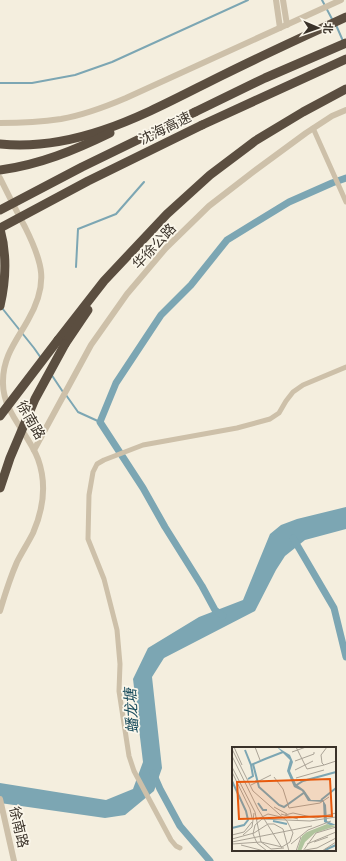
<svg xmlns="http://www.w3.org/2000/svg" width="346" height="861" font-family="Helvetica,'Noto Sans SC',sans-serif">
  <rect width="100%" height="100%" fill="#f4eede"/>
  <!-- water -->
  <polygon fill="#7ca6b3" points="346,507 346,529 305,540 285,556 276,570 255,611 164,658 152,677 162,768 154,791 125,815 105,818 0,803 0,783 106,800 133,789 143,762 133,679 148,648 199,617 243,600 270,534 281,525 297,519"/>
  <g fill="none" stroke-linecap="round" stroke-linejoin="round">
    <!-- stream -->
    <g stroke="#7ca6b3" stroke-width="2">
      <polyline points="322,0 332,19"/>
      <polyline points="336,25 343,41"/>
      <polyline points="0,83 32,83 75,75 112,62 248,0"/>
      <polyline points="76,267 78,229 116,214 144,182"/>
      <polyline points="2,308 34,348 41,358"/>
      <polyline points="51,374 63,392"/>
      <polyline points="66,395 78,412 100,422"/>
    </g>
    <!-- canal -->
    <g stroke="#7ca6b3" stroke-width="7">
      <polyline points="293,538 334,608 346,657"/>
      <polyline points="223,616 215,610 202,586 165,527 143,488 100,422 116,383 161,315 191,285 227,240 289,202 332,183 346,178"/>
      <polyline points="153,773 160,789 180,826 210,861"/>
    </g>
    <!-- minor -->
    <g stroke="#cdc0a9" stroke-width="5">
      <polyline points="313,128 346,202"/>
      <polyline points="180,848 176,846 171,840 134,771 129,756 119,691 120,664 117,630 104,579 88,539 89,495 93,472 97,464 104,460 143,445 237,428 270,419 279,413 286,401 293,392 303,385 346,367"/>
    </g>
    <!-- tertiary -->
    <g stroke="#cdc0a9" stroke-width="6">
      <polyline points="276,0 280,28"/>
      <polyline points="283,0 287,25"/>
      <path d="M0 123C21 123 41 122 61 119 84 115 105 107 126 98L341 0"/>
      <path d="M0 178C8 194 16 210 25 227 43 263 49 283 28 320 17 340 3 356 3 381 2 412 28 432 38 459 47 484 43 510 33 533 28 543 22 552 17 562 10 578 5 594 0 611"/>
      <polyline points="34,450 91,345 127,294 166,248 209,206 257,169 306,133 332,116 346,110"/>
      <polyline points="0,799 14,861"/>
    </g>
    <!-- motorway -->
    <g stroke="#5b4e40" stroke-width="9">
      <polyline points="195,112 265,78 346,43"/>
      <polyline points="202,125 346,59"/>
      <path d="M0 144C82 152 152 110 223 75 263 55 305 36 346 17"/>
      <path d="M0 170C39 165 75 150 110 133"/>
      <path d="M0 229C7 254 6 280 0 306"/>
      <polyline points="58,340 104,281 167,214 210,175 255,141 303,112 346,89"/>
      <polyline points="65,344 88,310"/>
    </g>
    <!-- motorway-bridge -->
    <g stroke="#5b4e40" stroke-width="9">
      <polyline points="0,210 82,167 195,112"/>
      <polyline points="0,228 88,181 202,125"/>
      <polyline points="0,416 58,340"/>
      <polyline points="0,488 10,458 35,399 65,344"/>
    </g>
  </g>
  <g text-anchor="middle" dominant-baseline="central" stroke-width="3.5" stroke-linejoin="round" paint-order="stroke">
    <!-- street labels -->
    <g font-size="14" fill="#3a3229" stroke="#fbf7eb">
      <text transform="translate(165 128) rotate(-26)">沈海高速</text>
      <text transform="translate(154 246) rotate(-47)">华徐公路</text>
      <text transform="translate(31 420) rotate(60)">徐南路</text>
      <text transform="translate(19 827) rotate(77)">徐南路</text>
    </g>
    <!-- water labels -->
    <g font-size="15" font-style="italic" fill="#1c4e5e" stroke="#fbf7eb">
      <text transform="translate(131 711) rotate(-93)">蟠龙塘</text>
    </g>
  </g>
  <!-- overview -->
  <g transform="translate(232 747)">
    <rect width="104" height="104" fill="#f4eede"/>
    <path d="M95 77 104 79 83 86 73 95 69 104H65L70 89 75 85Z" fill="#b0c49d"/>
    <path d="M45 0 58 8 61 15 58 24 64 37 72 43 79 53H91L94 58 95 74 104 78H98L92 75 91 55 76 54 70 44 62 40 55 24 58 13Z" fill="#7ca6b3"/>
    <path fill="none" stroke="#7ca6b3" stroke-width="2" d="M13 3 19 18 33 12M33 12 51 5M21 17 27 40 47 58 52 60 73 45M16 32 21 29 19 18M0 34 14 64 16 73 12 78 0 81M63 39 71 34 104 25M89 53 104 41M26 56 31 63H35M41 74 55 77M93 103 104 98"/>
    <path fill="none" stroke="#aaa396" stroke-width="1" d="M2 0 10 18M23 0 28 13M64 0 75 22 92 18M95 0 89 8 90 16 92 18 104 14M0 2 21 44 55 74 61 86 58 95 50 100 29 95 0 97M60 5 74 0M0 9 26 62 50 101M63 14 82 7V5M0 20 23 65 29 95 39 102 52 101M63 23 81 14M0 25 18 62 20 71M42 30 51 42 57 61 88 56 97 50M64 31 92 23M19 38 39 28M42 60 55 67M49 67 66 72M53 68 61 66 84 71 104 66M24 73 36 67 49 70M0 88 12 85 20 75M11 88 20 80 22 66M0 92 22 86 36 77H42L51 82 57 104M0 95 80 79M82 95 96 90M59 97 76 83 99 74M75 97 104 85M9 98 32 104M73 103 85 101 104 91M35 104 25 96 21 87 23 78 30 72 78 74 104 70M64 104 69 90M71 104 84 86 104 80M90 104 104 95"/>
    <path fill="#e8590c" fill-opacity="0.15" stroke="#e8590c" stroke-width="2" d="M98 32 100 69 7 72 5 35Z"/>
    <rect width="104" height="104" fill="none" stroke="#3a3229" stroke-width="2"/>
  </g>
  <!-- north arrow -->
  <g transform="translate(318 28) rotate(92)" stroke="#fbf7eb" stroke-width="3" paint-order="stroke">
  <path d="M0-3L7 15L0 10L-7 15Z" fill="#3a3229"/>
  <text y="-6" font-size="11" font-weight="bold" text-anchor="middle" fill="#3a3229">北</text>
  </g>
</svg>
